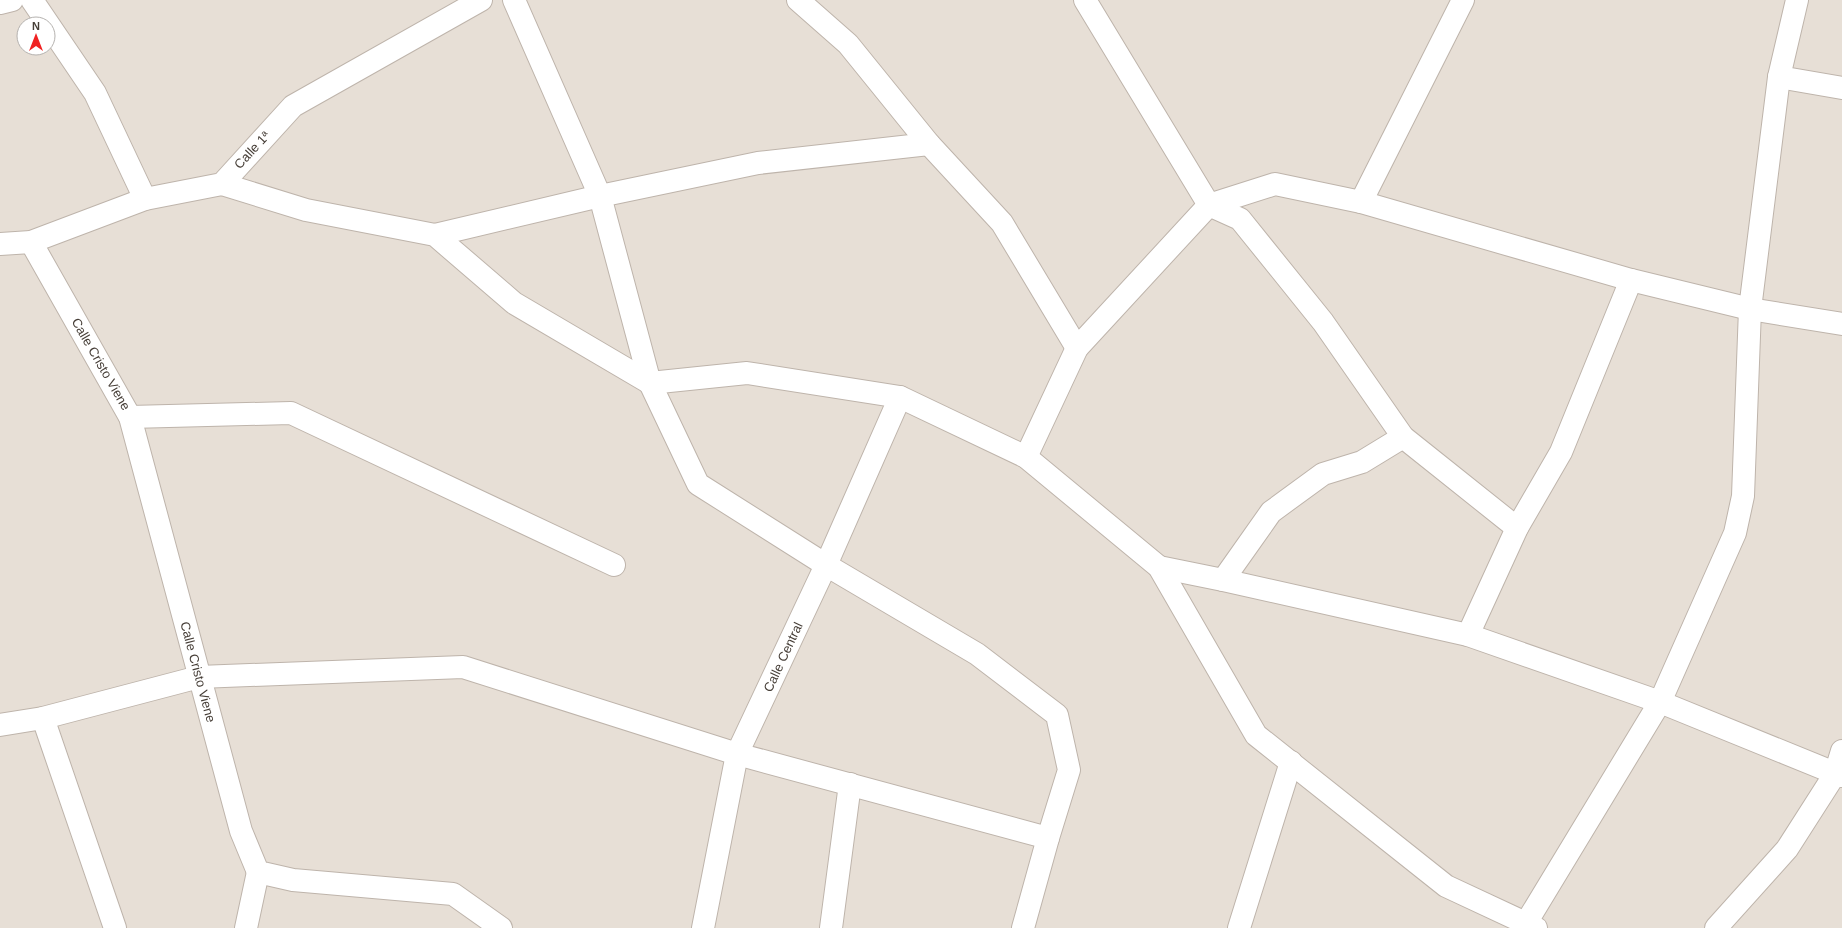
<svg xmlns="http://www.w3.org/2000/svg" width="1842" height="928" font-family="Helvetica,sans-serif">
  <rect width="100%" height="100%" fill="#f3eee8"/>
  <!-- residential -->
  <path fill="#e7dfd6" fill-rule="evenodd" d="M0 0H1842V928H0ZM24 24H48V48H24Z"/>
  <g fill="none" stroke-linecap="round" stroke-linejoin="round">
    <defs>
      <g id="minor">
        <polyline points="32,0 95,93 145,199"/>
        <polyline points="514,0 600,196 650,383 698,484 826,565 977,654 1057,715 1069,770 1048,838 1023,928"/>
        <polyline points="798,0 848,44 929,144 1002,223 1077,348"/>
        <polyline points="1085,0 1209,205 1275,184 1361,202 1631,280 1750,309 1842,324"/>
        <polyline points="0,3 12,0"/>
        <polyline points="1779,77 1842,88"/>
        <polyline points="222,184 306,210 435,235 514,303 650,383 747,373 900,397 1026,457 1159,567 1256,735 1446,886 1536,928"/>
        <polyline points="1361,202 1463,0"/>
        <polyline points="435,235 600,196 758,163 929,144"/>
        <polyline points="31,242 130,417 241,831 258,872 293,880 453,894 501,928"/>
        <polyline points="0,244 31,242 145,199 222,184 293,106 481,0"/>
        <polyline points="130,417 291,413 614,565"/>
        <polyline points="1026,457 1077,348 1209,205 1240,219 1323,322 1403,437 1517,528"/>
        <polyline points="1159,567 1223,580 1468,635 1660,702 1842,776"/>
        <polyline points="1223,580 1271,512 1323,474 1362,462 1403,437"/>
        <polyline points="1468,635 1517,528 1561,452 1631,280"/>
        <polyline points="43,718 115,928"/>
        <polyline points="0,725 43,718 199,677 463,667 737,754 1048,838"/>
        <polyline points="246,928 258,872"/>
        <polyline points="703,928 737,754 826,565 900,397"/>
        <polyline points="831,928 850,784"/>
        <polyline points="1239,928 1291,762"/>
        <polyline points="1523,928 1660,702 1735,533 1743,496 1750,309 1779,77 1797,0"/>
        <polyline points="1716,928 1787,849 1835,774 1842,751"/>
      </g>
    </defs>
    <!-- minor casing -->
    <use href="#minor" stroke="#beb4ab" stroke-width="24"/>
    <!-- minor -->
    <use href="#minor" stroke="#fff" stroke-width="22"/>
  </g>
  <g text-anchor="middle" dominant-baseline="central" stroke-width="4" stroke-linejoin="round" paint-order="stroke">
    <!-- street labels -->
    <g font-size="13" fill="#463e37" stroke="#fff">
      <text transform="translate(252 150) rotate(-47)">Calle 1ª</text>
      <text transform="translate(101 364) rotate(60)">Calle Cristo Viene</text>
      <text transform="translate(783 657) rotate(-65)">Calle Central</text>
      <text transform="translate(198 672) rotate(75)">Calle Cristo Viene</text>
    </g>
  </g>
  <!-- north arrow -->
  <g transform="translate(36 36)"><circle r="19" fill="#ffffff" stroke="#b5b2af"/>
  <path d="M0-3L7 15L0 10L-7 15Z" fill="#f02222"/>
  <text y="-6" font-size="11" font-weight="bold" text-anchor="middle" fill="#463e37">N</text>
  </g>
</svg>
